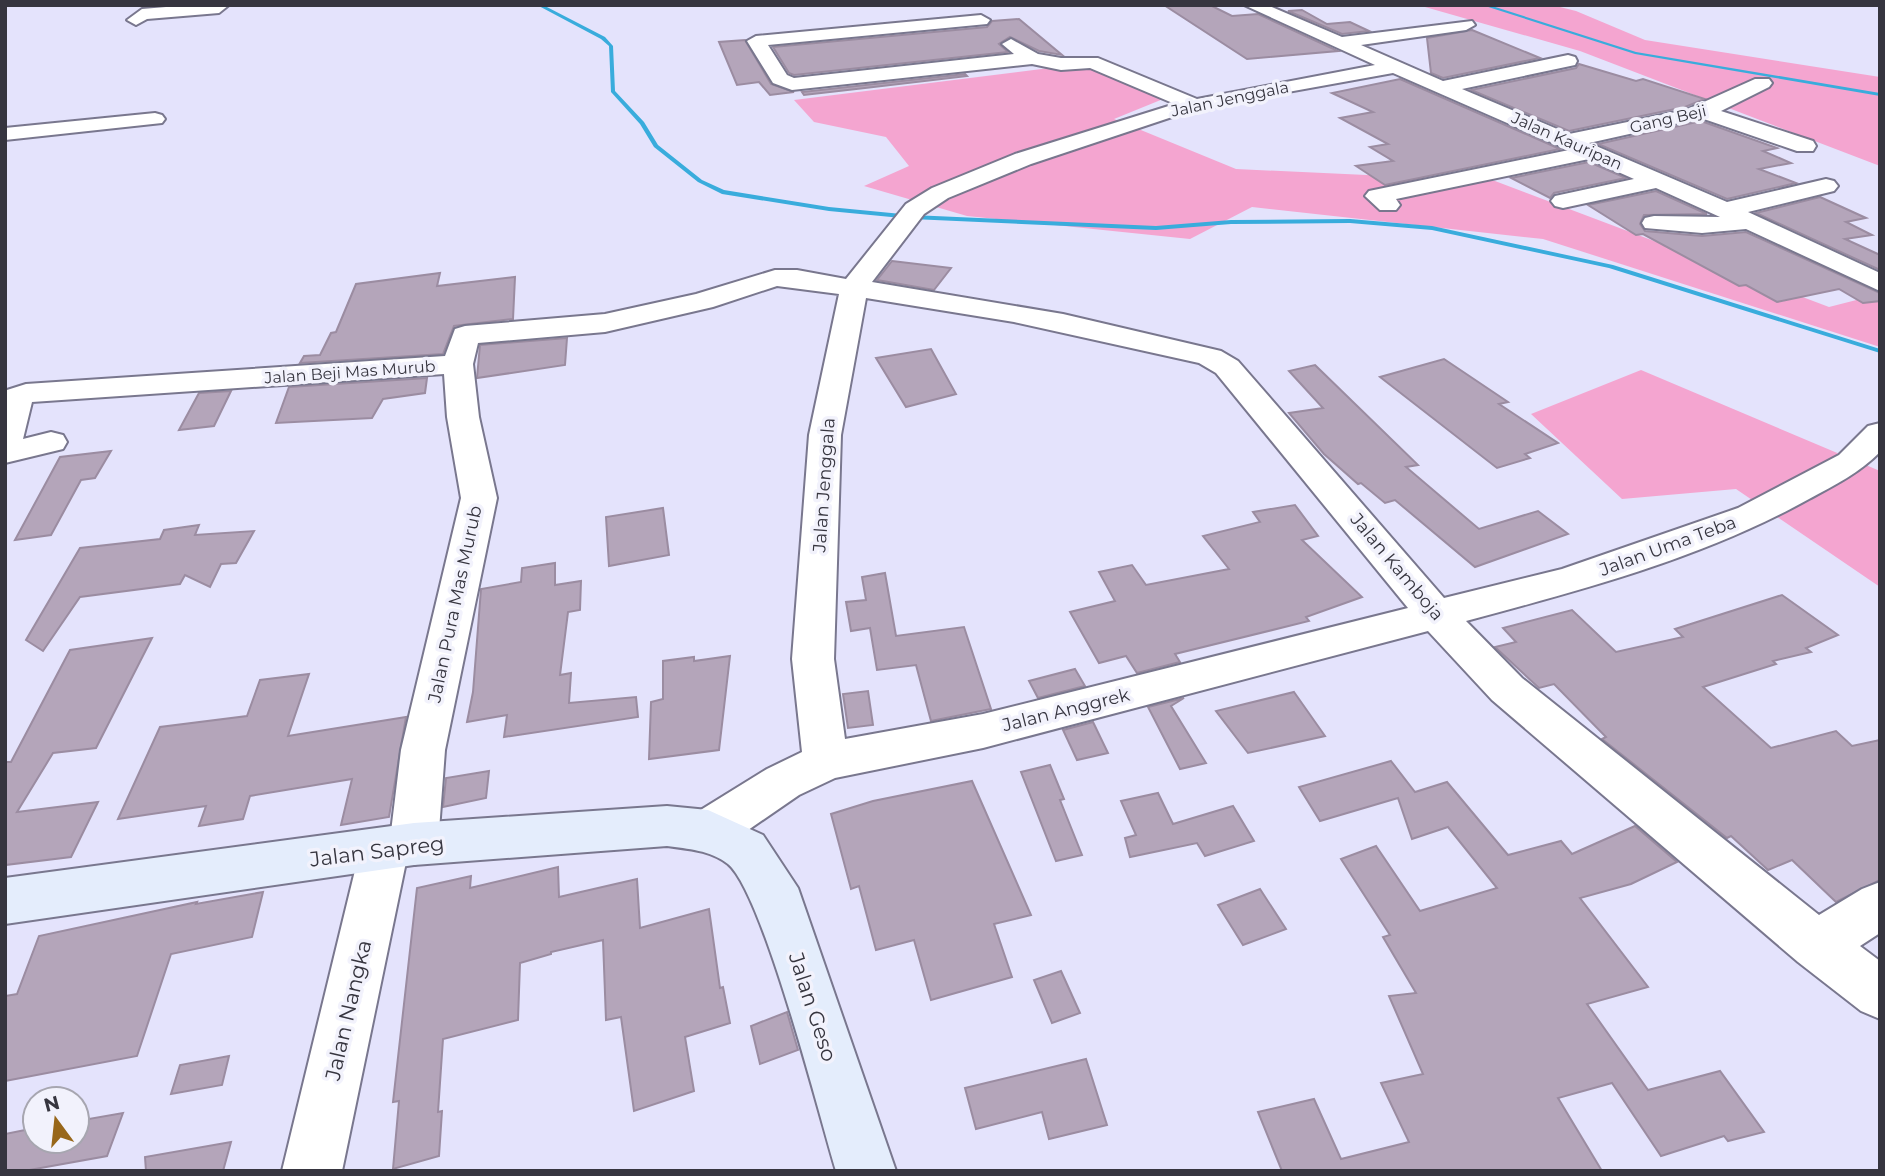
<svg xmlns="http://www.w3.org/2000/svg" width="1885" height="1176" font-family="Montserrat,sans-serif">
  <rect width="100%" height="100%" fill="#e4e3fc"/>
  <!-- green -->
  <g fill="#f4a5d0">
    <polygon points="1418,5 1552,5 1576,11 1645,40 1880,77 1880,166 1580,51"/>
    <polygon points="1089,63 1168,97 1114,119 1236,169 1495,181 1829,307 1880,294 1880,347 1543,239 1252,207 1190,239 967,216 864,186 909,166 886,137 814,122 794,100"/>
    <polygon points="1641,370 1880,471 1880,587 1736,489 1622,499 1531,414"/>
  </g>
  <g fill="none" stroke-linecap="round" stroke-linejoin="round">
    <!-- stream -->
    <g fill="#39acdc" fill-rule="evenodd">
      <polygon points="537,5 543,5 605,37 613,46 615,91 644,122 658,145 702,180 724,190 829,207 912,215 1156,226 1231,220 1350,219 1432,226 1613,265 1880,349 1880,353 1609,268 1432,230 1350,223 1231,224 1156,230 912,219 829,211 722,194 698,182 654,147 640,124 611,92 609,46 601,39"/>
      <polygon points="1482,5 1489,5 1636,52 1880,93 1880,96 1635,54"/>
    </g>
  </g>
  <!-- building -->
  <g fill="#b4a5ba" stroke="#9b8ca1" stroke-width="2">
    <polygon points="1164,5 1210,5 1232,16 1258,14 1338,51 1247,59"/>
    <polygon points="1302,10 1327,24 1350,22 1369,31 1342,34 1288,11"/>
    <polygon points="1019,19 1062,55 1039,51 1010,37 999,44 1008,52 794,75 789,73 773,47 987,27 992,21"/>
    <polygon points="1472,30 1540,58 1443,78 1431,73 1427,38"/>
    <polygon points="745,40 771,84 794,92 770,95 759,82 737,85 719,42"/>
    <polygon points="1579,64 1636,81 1643,79 1705,99 1685,107 1569,131 1471,90 1576,68"/>
    <polygon points="965,74 967,76 865,88 804,95 802,92"/>
    <polygon points="1400,79 1560,149 1385,185 1356,166 1393,161 1370,147 1388,144 1340,118 1373,112 1332,93"/>
    <polygon points="1701,121 1777,148 1763,151 1791,163 1759,169 1796,183 1727,199 1598,144"/>
    <polygon points="1589,162 1626,178 1554,193 1550,198 1511,178"/>
    <polygon points="1656,191 1707,214 1644,215 1640,224 1645,231 1702,236 1746,232 1880,293 1880,301 1863,303 1839,289 1777,302 1746,285 1739,286 1643,234 1636,235 1588,205"/>
    <polygon points="1820,197 1866,218 1846,222 1872,235 1845,239 1880,255 1880,270 1756,213"/>
    <polygon points="892,261 951,268 934,290 877,280"/>
    <polygon points="440,273 437,286 515,277 513,319 454,326 443,354 300,363 304,356 320,355 331,333 336,332 356,284"/>
    <polygon points="567,338 565,365 477,378 480,345"/>
    <polygon points="931,349 956,394 906,407 876,358"/>
    <polygon points="1444,359 1508,402 1499,404 1558,443 1525,454 1530,458 1497,468 1380,377"/>
    <polygon points="1315,365 1418,465 1406,467 1479,529 1538,511 1568,534 1475,567 1395,500 1385,503 1361,483 1358,484 1324,454 1289,413 1323,408 1289,371"/>
    <polygon points="427,378 425,393 383,399 372,418 276,423 289,387"/>
    <polygon points="231,391 214,426 179,430 199,393"/>
    <polygon points="111,451 95,478 81,480 51,535 15,540 60,457"/>
    <polygon points="1295,505 1318,536 1302,540 1362,597 1306,617 1309,621 1175,654 1180,662 1137,673 1126,656 1099,663 1070,612 1115,601 1099,572 1132,565 1146,585 1229,569 1203,536 1260,522 1253,512"/>
    <polygon points="663,508 669,555 609,566 606,517"/>
    <polygon points="199,525 195,535 254,531 236,563 221,564 210,587 185,575 180,584 80,597 43,651 26,640 80,548 160,539 164,530"/>
    <polygon points="555,563 555,585 581,581 580,610 568,612 560,675 571,673 569,703 636,697 638,717 504,737 507,715 467,722 473,692 481,589 521,582 522,568"/>
    <polygon points="885,573 896,636 964,627 991,709 931,721 916,665 877,670 870,628 851,631 846,602 866,600 862,577"/>
    <polygon points="1782,595 1838,635 1806,648 1811,652 1773,661 1776,664 1703,687 1771,748 1836,731 1852,746 1880,740 1880,880 1836,902 1792,860 1768,870 1731,836 1727,838 1602,739 1606,737 1554,684 1539,688 1495,647 1516,642 1503,628 1572,610 1616,652 1683,637 1675,629"/>
    <polygon points="152,638 96,748 53,753 17,812 98,802 71,857 5,865 5,762 11,762 70,650"/>
    <polygon points="730,656 719,750 649,759 651,702 663,699 663,661 694,657 694,661"/>
    <polygon points="1075,669 1085,686 1038,698 1029,681"/>
    <polygon points="309,674 288,736 406,717 389,817 341,825 352,779 250,796 243,819 199,826 206,806 118,819 160,727 247,716 260,680"/>
    <polygon points="868,691 873,725 848,728 843,694"/>
    <polygon points="1294,692 1325,736 1248,753 1216,711"/>
    <polygon points="1184,698 1171,706 1206,763 1180,769 1148,707"/>
    <polygon points="1093,722 1108,753 1077,760 1063,730"/>
    <polygon points="1391,761 1415,792 1447,782 1508,855 1561,841 1572,854 1635,826 1677,862 1631,884 1580,898 1648,987 1587,1004 1648,1090 1720,1071 1764,1132 1728,1141 1724,1136 1661,1156 1612,1083 1558,1098 1602,1171 1282,1171 1258,1112 1314,1099 1341,1159 1409,1142 1381,1083 1423,1074 1389,996 1416,993 1383,937 1390,935 1341,859 1376,846 1420,911 1497,888 1448,827 1412,839 1398,798 1320,821 1299,787"/>
    <polygon points="1050,765 1064,799 1060,800 1082,855 1056,861 1021,772"/>
    <polygon points="489,771 486,798 443,807 446,778"/>
    <polygon points="972,781 1031,915 994,924 1012,977 931,1000 914,940 876,950 859,886 851,889 831,814 873,801"/>
    <polygon points="1158,793 1173,824 1233,806 1254,841 1205,856 1197,843 1130,857 1125,838 1136,835 1121,801"/>
    <polygon points="558,867 559,897 637,879 640,928 709,909 720,988 723,987 730,1023 685,1037 694,1091 634,1111 621,1017 606,1020 603,940 551,952 551,954 520,963 518,1020 443,1039 438,1112 442,1111 439,1156 393,1169 399,1101 393,1102 417,888 471,876 470,888"/>
    <polygon points="1260,889 1286,929 1243,945 1218,905"/>
    <polygon points="263,892 252,937 171,954 137,1056 5,1081 5,996 17,994 39,936 197,902 196,904"/>
    <polygon points="1061,971 1080,1013 1052,1023 1034,980"/>
    <polygon points="787,1012 798,1050 760,1064 751,1026"/>
    <polygon points="229,1056 222,1085 171,1094 180,1065"/>
    <polygon points="1086,1059 1107,1125 1049,1139 1042,1112 976,1129 965,1088"/>
    <polygon points="123,1113 107,1156 24,1171 5,1171 5,1134 35,1128 35,1141 77,1141 77,1121"/>
    <polygon points="231,1142 223,1171 146,1171 145,1157"/>
  </g>
  <g fill="none" stroke-linecap="round" stroke-linejoin="round">
    <defs>
      <g id="street">
        <polygon points="190,5 229,5 219,13 147,19 136,25 127,20 142,9"/>
        <path d="M1244 5H1267L1342 37 1472 21 1475 25 1466 30 1361 45 1443 81 1568 55 1575 57 1577 61 1575 65 1462 89 1569 134 1686 110 1755 79H1769L1772 83 1769 87 1721 111 1813 141 1816 146 1813 151H1797L1701 118 1589 143 1727 202 1826 179 1834 181 1838 186 1834 191 1748 212 1880 273V291L1746 229 1702 233 1645 228 1642 223 1645 218 1654 216 1720 217 1656 188 1563 208 1555 206 1551 201 1555 196 1634 179 1589 159 1396 199 1400 205 1396 210H1380L1365 196 1369 191 1569 150 1393 73 1243 100 1172 117 1031 164 948 198 924 214 872 282 1063 314 1221 351 1238 361 1444 598 1562 569 1738 508 1839 455 1868 426 1880 423V452C1859 473 1835 485 1809 499 1703 558 1582 590 1466 621L1522 678 1819 915 1862 889 1880 882V933L1860 946 1880 961V1019L1861 1011 1798 962 1492 700 1428 631 983 748 835 778 799 795 725 846 708 852 691 846 684 831 691 816 767 769 802 752 792 659 809 435 839 294 777 286 713 307 605 332 478 343 473 364 479 417 497 498 445 750 438 844 431 859 414 865 406 862 342 1171H282L360 850 367 835 384 829 391 832 401 750 461 498 447 417 444 374 32 402 23 439 51 432 63 435 67 442 63 449 5 463 7 390 26 384 445 356 455 329 465 326 605 314 696 294 775 270H797L846 279 906 204 932 188 1015 154 1175 104 1090 68 1061 70 1032 64 792 90 773 83 747 41 756 36 981 15 990 20 987 24 768 45 787 75 794 78 1014 54 1002 44 1011 39 1038 54 1061 58H1098L1197 99 1375 65ZM866 298 1014 322 1199 363 1216 373 1408 608 983 714 845 739 834 659 841 435Z"/>
        <polygon points="155,113 162,115 165,119 162,123 5,140 5,128"/>
      </g>
      <path id="secondary" d="M667 806 708 810 763 835 798 888 896 1171H836C819 1115 763 893 728 864 710 850 688 849 667 846L414 865 5 924V878L414 823Z"/>
    </defs>
    <!-- street casing -->
    <use href="#street" stroke="#79778e" stroke-width="4"/>
    <!-- secondary casing -->
    <use href="#secondary" stroke="#79778e" stroke-width="4"/>
    <!-- street -->
    <use href="#street" fill="#fff" fill-rule="evenodd"/>
    <!-- secondary -->
    <use href="#secondary" fill="#e4edfc" fill-rule="evenodd"/>
  </g>
  <g text-anchor="middle" dominant-baseline="central" stroke-width="7" stroke-linejoin="round" paint-order="stroke">
    <!-- far-street labels -->
    <g font-size="16" fill="#36353f" stroke="#f2f2fc">
      <text transform="translate(1230 99) rotate(-12)">Jalan Jenggala</text>
      <text transform="translate(1668 119) rotate(-13)">Gang Beji</text>
      <text transform="translate(1567 141) rotate(24)">Jalan Kauripan</text>
      <text transform="translate(350 372) rotate(-4)">Jalan Beji Mas Murub</text>
    </g>
    <!-- street labels -->
    <g font-size="18" fill="#36353f" stroke="#f2f2fc">
      <text transform="translate(824 485) rotate(-86)">Jalan Jenggala</text>
      <text transform="translate(1668 546) rotate(-20)">Jalan Uma Teba</text>
      <text transform="translate(1397 567) rotate(50)">Jalan Kamboja</text>
      <text transform="translate(455 604) rotate(-78)">Jalan Pura Mas Murub</text>
      <text transform="translate(1066 710) rotate(-14)">Jalan Anggrek</text>
    </g>
    <!-- near-street labels -->
    <g font-size="21" fill="#36353f" stroke="#f2f2fc">
      <text transform="translate(377 851) rotate(-7)">Jalan Sapreg</text>
      <text transform="translate(813 1007) rotate(72)">Jalan Geso</text>
      <text transform="translate(348 1010) rotate(-77)">Jalan Nangka</text>
    </g>
  </g>
  <!-- border -->
  <rect width="1885" height="1176" fill="none" stroke="#36353f" stroke-width="14"/>
  <!-- north arrow -->
  <g transform="translate(56 1120) rotate(345)"><circle r="33" fill="#f2f2fc" stroke="#a7a6b0" stroke-width="2"/>
  <path d="M0-5L12 26L0 18L-12 26Z" fill="#98671a"/>
  <text y="-10" font-size="19" font-weight="bold" text-anchor="middle" fill="#36353f">N</text>
  </g>
</svg>
